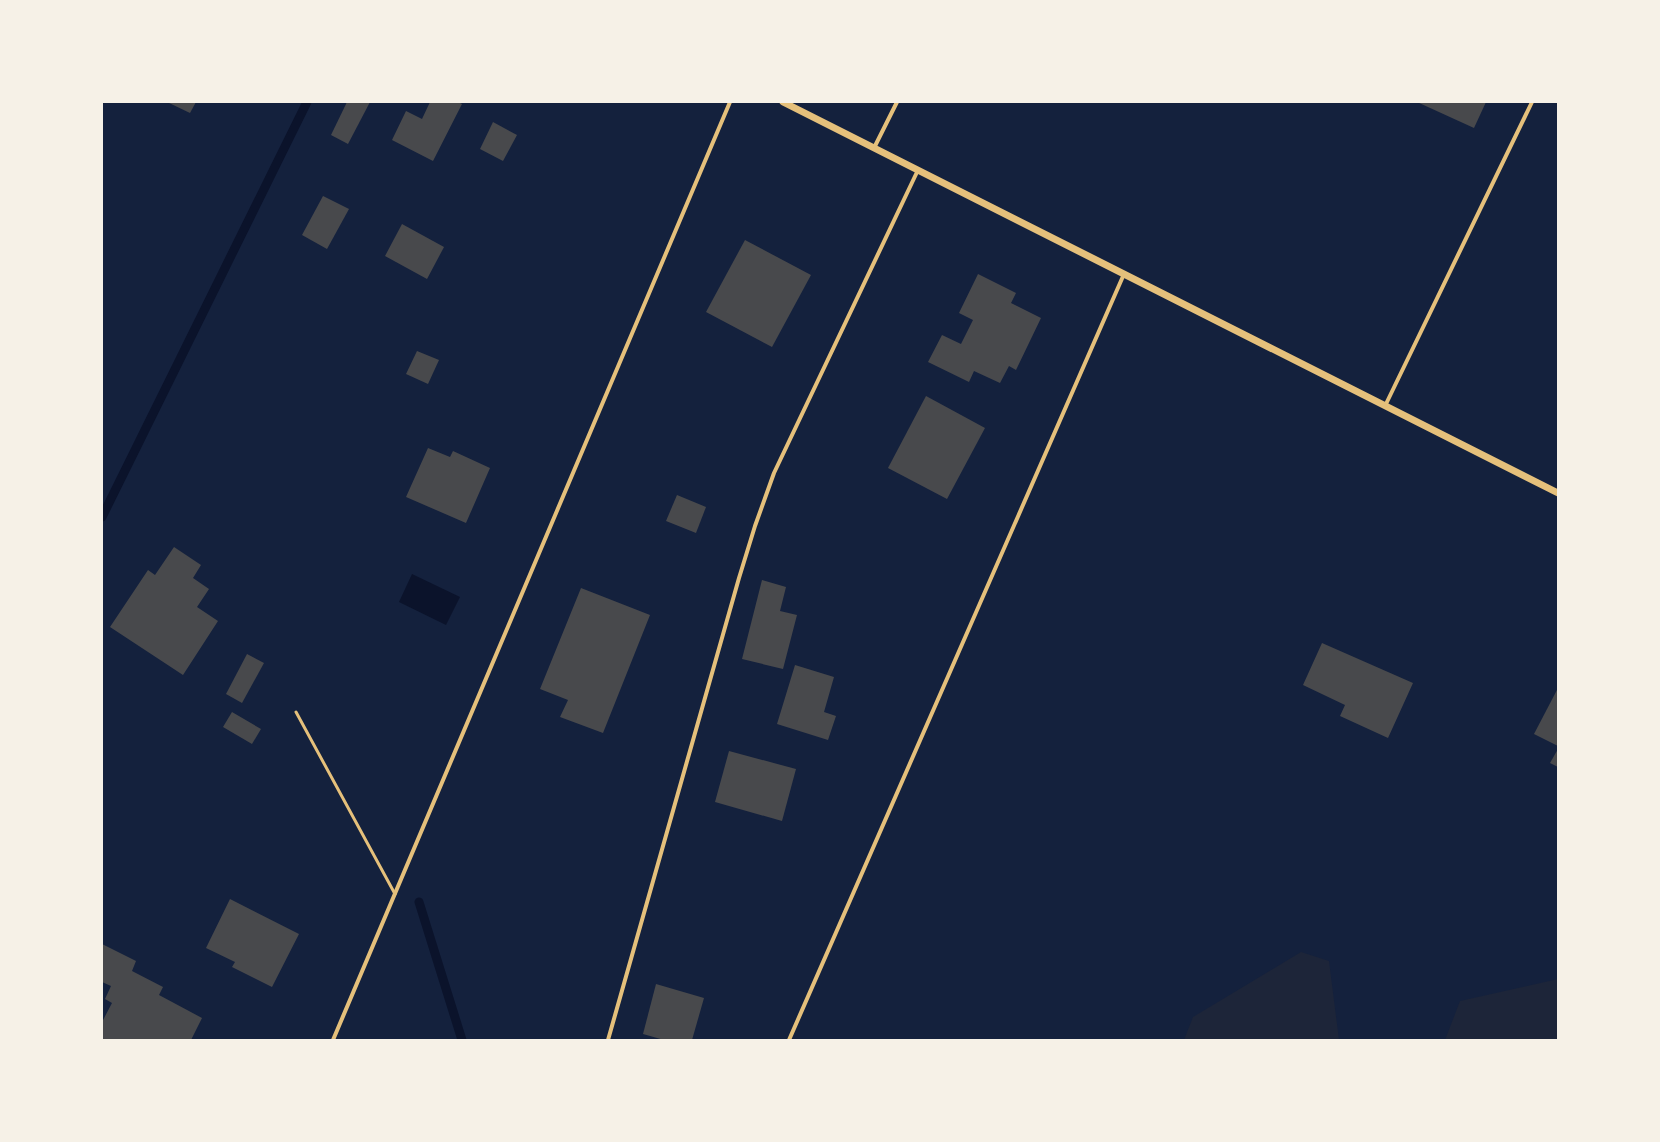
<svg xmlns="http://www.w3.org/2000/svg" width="1660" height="1142" font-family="'Exo 2',sans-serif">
  <rect width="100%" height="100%" fill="#14213d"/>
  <!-- green -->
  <g fill="#1d2539">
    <polygon points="1301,952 1329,961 1339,1040 1184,1040 1193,1017"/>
    <polygon points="1558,979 1558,1040 1445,1040 1460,1001"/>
  </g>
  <!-- water -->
  <polygon fill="#0b132b" points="412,574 460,597 446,625 399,602"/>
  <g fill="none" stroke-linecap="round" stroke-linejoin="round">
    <!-- stream -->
    <g stroke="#0b132b" stroke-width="9">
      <polyline points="102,517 307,102"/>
      <polyline points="419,902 462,1040"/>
    </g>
  </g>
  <!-- building -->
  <g fill="#48494c">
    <polygon points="167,102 196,102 190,113"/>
    <polygon points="347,102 370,102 348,144 331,135"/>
    <polygon points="430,102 458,102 462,104 433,161 392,140 406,111 422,119"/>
    <polygon points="1417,102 1486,102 1474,128"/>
    <polygon points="493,122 517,135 503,161 480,149"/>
    <polygon points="323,196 349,209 327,249 302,235"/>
    <polygon points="402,224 444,247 427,279 385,256"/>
    <polygon points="745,240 811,275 772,347 706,312"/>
    <polygon points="978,274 1016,293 1011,303 1041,318 1016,370 1009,366 1000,383 974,371 969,382 928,362 942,335 961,344 973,320 959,313"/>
    <polygon points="417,351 439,360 428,384 406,374"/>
    <polygon points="926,396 985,428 947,499 888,468"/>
    <polygon points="428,448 450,457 453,451 490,468 466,523 406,497"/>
    <polygon points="677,495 706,507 696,533 666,521"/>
    <polygon points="174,547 201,565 193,578 209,589 197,607 218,621 183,675 110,627 148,570 155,575"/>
    <polygon points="762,580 786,587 780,611 797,615 783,669 742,659"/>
    <polygon points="581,588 650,615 603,733 560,717 568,700 540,689"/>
    <polygon points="1322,643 1413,683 1388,738 1340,716 1345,705 1303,685"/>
    <polygon points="247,654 264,663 242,703 226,694"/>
    <polygon points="795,665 834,677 824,712 836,716 828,740 777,724"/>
    <polygon points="1558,688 1558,746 1534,734"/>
    <polygon points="232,712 261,729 252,744 223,727"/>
    <polygon points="1558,749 1558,767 1550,763"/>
    <polygon points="729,751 796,769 782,821 715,802"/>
    <polygon points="230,899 299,934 272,987 232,967 235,962 206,948"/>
    <polygon points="102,944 136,961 132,971 163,987 159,995 202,1018 191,1040 102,1040 102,1022 112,1003 105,999 111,986 102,982"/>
    <polygon points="656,984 704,998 692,1040 664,1040 643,1034"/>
  </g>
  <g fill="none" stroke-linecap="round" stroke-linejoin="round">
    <!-- service -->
    <polyline stroke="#e5c07b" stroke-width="3" points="296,712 395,894"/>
    <!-- minor -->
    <g stroke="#e5c07b" stroke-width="4">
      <polyline points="874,148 897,102"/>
      <polyline points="1385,406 1532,102"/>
      <polyline points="333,1040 730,102"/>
      <polyline points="608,1040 739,578 755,526 774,473 918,170"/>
      <polyline points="789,1040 1124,274"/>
    </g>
    <!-- tertiary -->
    <polyline stroke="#e5c07b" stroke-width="7" points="783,102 1558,493"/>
  </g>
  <!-- border -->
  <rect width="1660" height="1142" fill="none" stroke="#f6f1e7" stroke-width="206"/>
</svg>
